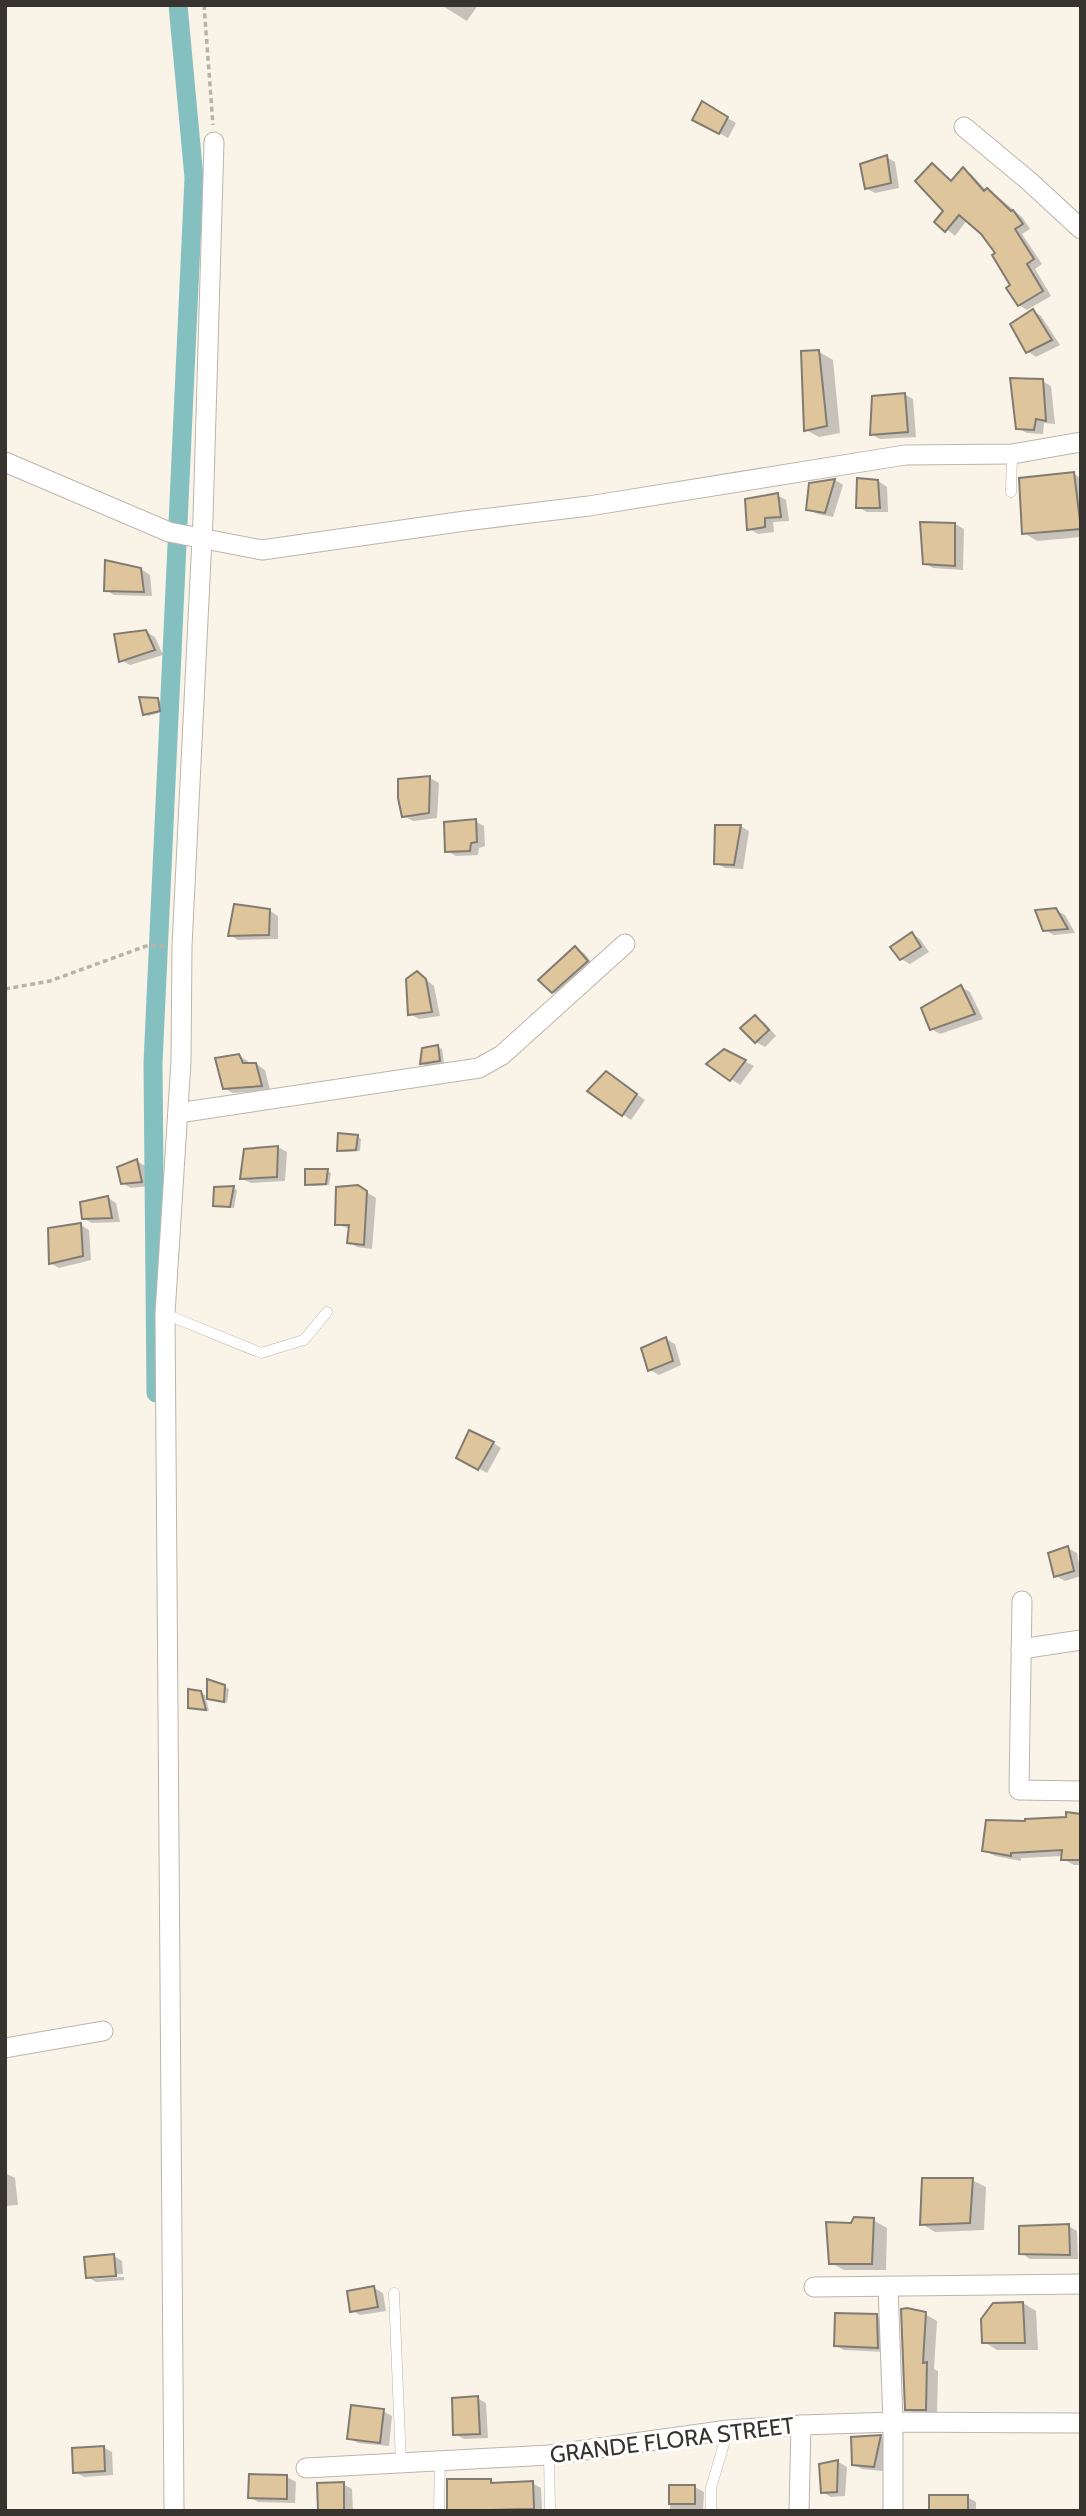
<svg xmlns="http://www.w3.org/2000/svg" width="1086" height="2516" font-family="Cabin,sans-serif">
  <rect width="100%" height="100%" fill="#f9f3e8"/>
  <!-- shadow -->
  <g fill="#0003">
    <polygon points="441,5 478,5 467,21"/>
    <polygon points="703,103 736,123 728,138 694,119"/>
    <polygon points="886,157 895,162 899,188 875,193 866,188"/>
    <polygon points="933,166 953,181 963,170 971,174 987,191 996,195 1022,217 1030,229 1022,234 1042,264 1035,269 1051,296 1027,310 1019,305 1013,286 997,254 982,233 967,220 955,236 937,221 946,211"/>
    <polygon points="1033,311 1041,316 1060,345 1036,357 1027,351"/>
    <polygon points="819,352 833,360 840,433 819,437 806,430"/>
    <polygon points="1042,381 1051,386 1055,424 1044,423 1043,434 1027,433 1018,428"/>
    <polygon points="904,394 913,399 916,437 880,439 871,434"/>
    <polygon points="1074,474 1081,478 1081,537 1037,541 1024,533"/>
    <polygon points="835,480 843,485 833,517 817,514 808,509 811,484"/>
    <polygon points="878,481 887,487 888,512 867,512 858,507"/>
    <polygon points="777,495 786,500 789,521 773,522 774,532 758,534 749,529"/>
    <polygon points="955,524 964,529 963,570 933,568 924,563"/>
    <polygon points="141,569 150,575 152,596 114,595 106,590"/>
    <polygon points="146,632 155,637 163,655 130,665 121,660"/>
    <polygon points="157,700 161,702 163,712 148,716 145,714"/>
    <polygon points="430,778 439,783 437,818 413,821 404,816"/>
    <polygon points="475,821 484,826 485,846 479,848 478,855 456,856 447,851"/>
    <polygon points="740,826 749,831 743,869 725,868 716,863"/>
    <polygon points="1055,910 1065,915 1075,933 1054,935 1045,930"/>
    <polygon points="270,911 278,916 278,939 238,940 230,935"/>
    <polygon points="912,934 920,939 929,952 910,964 901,959"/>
    <polygon points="575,948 584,953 595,967 562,997 553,992"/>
    <polygon points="418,973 434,986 440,1016 419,1019 410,1014"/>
    <polygon points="961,987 970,992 983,1019 940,1034 931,1029"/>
    <polygon points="755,1017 764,1022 776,1036 765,1047 756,1042"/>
    <polygon points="438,1047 442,1049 444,1063 425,1066 422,1063"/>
    <polygon points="724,1051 754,1066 740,1085 709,1064"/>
    <polygon points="239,1056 248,1061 249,1065 256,1064 265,1070 270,1090 233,1093 224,1088"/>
    <polygon points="607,1073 645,1100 631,1120 589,1091"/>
    <polygon points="358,1137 361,1139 360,1151 343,1152 339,1150"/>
    <polygon points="278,1147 287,1152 285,1181 251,1183 242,1179 246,1150"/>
    <polygon points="137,1161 145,1166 150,1186 131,1188 122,1183"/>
    <polygon points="327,1171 331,1173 329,1185 311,1186 307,1184"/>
    <polygon points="358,1187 376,1198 372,1249 357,1247 349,1242 350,1229 337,1224"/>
    <polygon points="233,1188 237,1190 234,1208 215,1205"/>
    <polygon points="107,1197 116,1203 120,1222 92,1223 83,1218"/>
    <polygon points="81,1225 89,1230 91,1260 59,1268 50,1263"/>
    <polygon points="666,1339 675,1344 681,1365 659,1375 650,1370"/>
    <polygon points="493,1443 501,1448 487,1473 458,1457"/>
    <polygon points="1068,1548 1077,1553 1081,1576 1065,1581 1056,1576"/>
    <polygon points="225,1687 229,1689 227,1703 209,1698"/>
    <polygon points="201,1693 205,1695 209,1711 190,1707"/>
    <polygon points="1081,1816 1081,1865 1074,1865 1063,1859 1063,1856 1021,1858 1021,1861 995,1856 984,1850 1026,1823"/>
    <polygon points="5,2173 15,2178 18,2205 5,2206"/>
    <polygon points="972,2180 986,2187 984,2230 935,2232 922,2224"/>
    <polygon points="873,2220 887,2228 886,2270 844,2270 831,2263 852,2225"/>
    <polygon points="1068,2226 1077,2231 1078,2259 1030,2259 1021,2253"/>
    <polygon points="114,2256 122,2261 123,2274 94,2276 94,2279 124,2277 124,2280 96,2282 88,2277"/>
    <polygon points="374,2288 383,2293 386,2311 360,2315 351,2310"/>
    <polygon points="1023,2303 1036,2311 1038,2350 997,2350 984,2342"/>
    <polygon points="925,2314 937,2321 934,2369 938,2371 937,2416 918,2415 907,2409"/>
    <polygon points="876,2316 885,2321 886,2352 844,2350 835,2345"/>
    <polygon points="477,2398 486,2403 488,2438 464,2439 455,2434"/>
    <polygon points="383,2411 392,2416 389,2446 358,2443 349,2438"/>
    <polygon points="880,2436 889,2441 883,2471 862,2469 853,2464"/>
    <polygon points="103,2447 112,2452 113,2475 84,2477 75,2472"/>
    <polygon points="838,2462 847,2467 845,2496 831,2497 822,2492 821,2465"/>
    <polygon points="1080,2467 1081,2467 1081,2494 1079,2493"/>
    <polygon points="287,2477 296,2482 295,2503 258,2502 250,2497"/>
    <polygon points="491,2481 498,2484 532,2483 541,2488 542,2511 449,2511"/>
    <polygon points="343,2484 352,2489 353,2511 320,2511"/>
    <polygon points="671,2487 695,2487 704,2492 703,2511 670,2511"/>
    <polygon points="967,2497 976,2502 976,2511 930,2511"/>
  </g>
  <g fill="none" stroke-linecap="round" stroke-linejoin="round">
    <!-- canal -->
    <polyline stroke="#85c0c1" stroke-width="19" points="156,1393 153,1063 194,178 178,5"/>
  </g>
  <!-- building -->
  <g fill="#dfc59c" stroke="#817b72" stroke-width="2">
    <polygon points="702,101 728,117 719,134 692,120"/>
    <polygon points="887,155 891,183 865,189 860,164"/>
    <polygon points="932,163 951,181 963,167 984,191 987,188 1011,211 1013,210 1023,224 1015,229 1034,259 1027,264 1043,291 1018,306 1006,288 1010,285 992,255 995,253 981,234 959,215 945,232 934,222 943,211 915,181"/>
    <polygon points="1033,309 1052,340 1026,353 1010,324"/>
    <polygon points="819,350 827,426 804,431 801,351"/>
    <polygon points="1010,378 1043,379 1046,421 1036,419 1034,430 1016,429"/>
    <polygon points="905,393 908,432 870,435 872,396"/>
    <polygon points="1074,472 1081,529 1022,534 1019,478"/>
    <polygon points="857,478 878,480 880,508 856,508"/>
    <polygon points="835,479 825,513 806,510 809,483"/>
    <polygon points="778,493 781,517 765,518 765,527 747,530 745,499"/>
    <polygon points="920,522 955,523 955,566 923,564"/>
    <polygon points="105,560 141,568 144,592 104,591"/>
    <polygon points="146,630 155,650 119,662 114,634"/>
    <polygon points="139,697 158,698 160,711 143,715"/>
    <polygon points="430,776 429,813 402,817 398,798 398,779"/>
    <polygon points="476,819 477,842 471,843 470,851 445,852 444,822"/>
    <polygon points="715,825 741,825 734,865 714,864"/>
    <polygon points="234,904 270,909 269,935 228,936"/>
    <polygon points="1056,908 1068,929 1043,931 1035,910"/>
    <polygon points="912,932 921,947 900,960 890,947"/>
    <polygon points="575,946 588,961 552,993 538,980"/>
    <polygon points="417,971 426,979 432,1012 408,1015 406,979"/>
    <polygon points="961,985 975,1014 930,1030 921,1008"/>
    <polygon points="755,1015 769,1030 755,1043 740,1028"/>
    <polygon points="438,1045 440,1061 420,1064 422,1048"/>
    <polygon points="724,1049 746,1060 730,1081 706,1064"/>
    <polygon points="239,1054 243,1063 256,1063 262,1086 223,1089 215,1058"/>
    <polygon points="606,1071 637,1094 622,1116 587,1091"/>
    <polygon points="338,1133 358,1135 356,1150 337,1151"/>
    <polygon points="278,1146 277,1177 240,1179 244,1149"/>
    <polygon points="137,1159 142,1182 121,1184 117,1167"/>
    <polygon points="305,1169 328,1169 326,1184 305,1185"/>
    <polygon points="358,1185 367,1191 364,1245 347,1243 349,1225 335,1225 336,1187"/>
    <polygon points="234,1186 230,1207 213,1206 214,1187"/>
    <polygon points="108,1196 112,1218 82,1219 80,1202"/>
    <polygon points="81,1223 83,1256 49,1264 48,1228"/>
    <polygon points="666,1337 673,1361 648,1371 641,1348"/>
    <polygon points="469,1430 494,1442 478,1470 456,1458"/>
    <polygon points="1068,1546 1074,1571 1054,1577 1048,1553"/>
    <polygon points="207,1679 225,1685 224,1702 207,1699"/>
    <polygon points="188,1689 201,1691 206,1710 188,1708"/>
    <polygon points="1066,1812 1081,1814 1081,1860 1061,1860 1062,1850 1011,1853 1011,1856 982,1851 986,1820 1025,1821 1025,1819 1066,1817"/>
    <polygon points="922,2178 973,2178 970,2223 920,2225"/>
    <polygon points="854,2217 874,2218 872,2264 829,2264 826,2222 851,2223"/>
    <polygon points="1069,2224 1070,2255 1019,2254 1019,2226"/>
    <polygon points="114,2254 116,2276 86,2278 84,2257"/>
    <polygon points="374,2286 378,2307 350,2312 347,2291"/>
    <polygon points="1023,2302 1025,2343 982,2343 981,2319 993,2303"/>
    <polygon points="907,2308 926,2312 923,2363 927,2362 926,2410 905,2410 901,2309"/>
    <polygon points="835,2313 877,2314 878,2348 834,2346"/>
    <polygon points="478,2396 480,2434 453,2435 452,2398"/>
    <polygon points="351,2405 384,2409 380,2443 347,2439"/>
    <polygon points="881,2435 874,2467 852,2465 851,2437"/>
    <polygon points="104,2446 105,2471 73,2473 72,2448"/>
    <polygon points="838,2460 837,2492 821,2493 819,2464"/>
    <polygon points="249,2474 287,2475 287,2499 248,2498"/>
    <polygon points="447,2479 491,2479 491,2483 533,2481 534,2509 447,2511"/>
    <polygon points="344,2482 344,2511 318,2511 317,2483"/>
    <rect x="669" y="2485" width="26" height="19"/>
    <rect x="929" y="2495" width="39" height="16"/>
  </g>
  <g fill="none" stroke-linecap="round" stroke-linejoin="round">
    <defs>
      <g id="service">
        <polyline points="1011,492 1012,454"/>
        <polyline points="165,1314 261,1353 304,1340 327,1312"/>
        <polyline points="394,2293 401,2463"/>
        <polyline points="549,2455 550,2511"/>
        <polyline points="439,2511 440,2461"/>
        <polyline points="711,2511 711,2488 728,2430"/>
      </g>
      <g id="minor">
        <polyline points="964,127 1029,181 1081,229"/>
        <polyline points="5,462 169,532 262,550 465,521 589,506 905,455 1012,454 1081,442"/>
        <polyline points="178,1113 479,1068 502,1055 625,944"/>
        <polyline points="1022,1601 1019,1790 1081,1791"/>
        <polyline points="1021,1649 1081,1640"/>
        <polyline points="5,2048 103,2031"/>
        <polyline points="888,2286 893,2422 893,2511"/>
        <polyline points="814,2287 1081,2284"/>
        <polyline points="306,2468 549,2455 728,2430 801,2425 893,2422 1081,2423"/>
        <polyline points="174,2511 165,1314 181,1061 182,946 203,518 214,142"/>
        <polyline points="799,2511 801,2425"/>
      </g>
    </defs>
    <!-- service casing -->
    <use href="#service" stroke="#bbb5ab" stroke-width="11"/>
    <!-- minor casing -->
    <use href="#minor" stroke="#bbb5ab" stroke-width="21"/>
    <!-- path -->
    <g stroke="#b8b3aa" stroke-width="3.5" stroke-dasharray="5 3.5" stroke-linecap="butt">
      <polyline points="204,5 213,125"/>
      <polyline points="5,989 50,981 149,945 164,946"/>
    </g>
    <!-- service -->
    <use href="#service" stroke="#fff" stroke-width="10"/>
    <!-- minor -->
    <use href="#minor" stroke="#fff" stroke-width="19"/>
  </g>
  <g text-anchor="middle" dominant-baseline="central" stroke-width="6" stroke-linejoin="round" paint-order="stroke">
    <!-- street labels -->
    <g font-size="23" fill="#373430" stroke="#fff">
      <text transform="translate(672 2440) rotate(-7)">GRANDE FLORA STREET</text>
    </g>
  </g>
  <!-- border -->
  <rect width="1086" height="2516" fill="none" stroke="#373430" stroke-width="14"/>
</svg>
